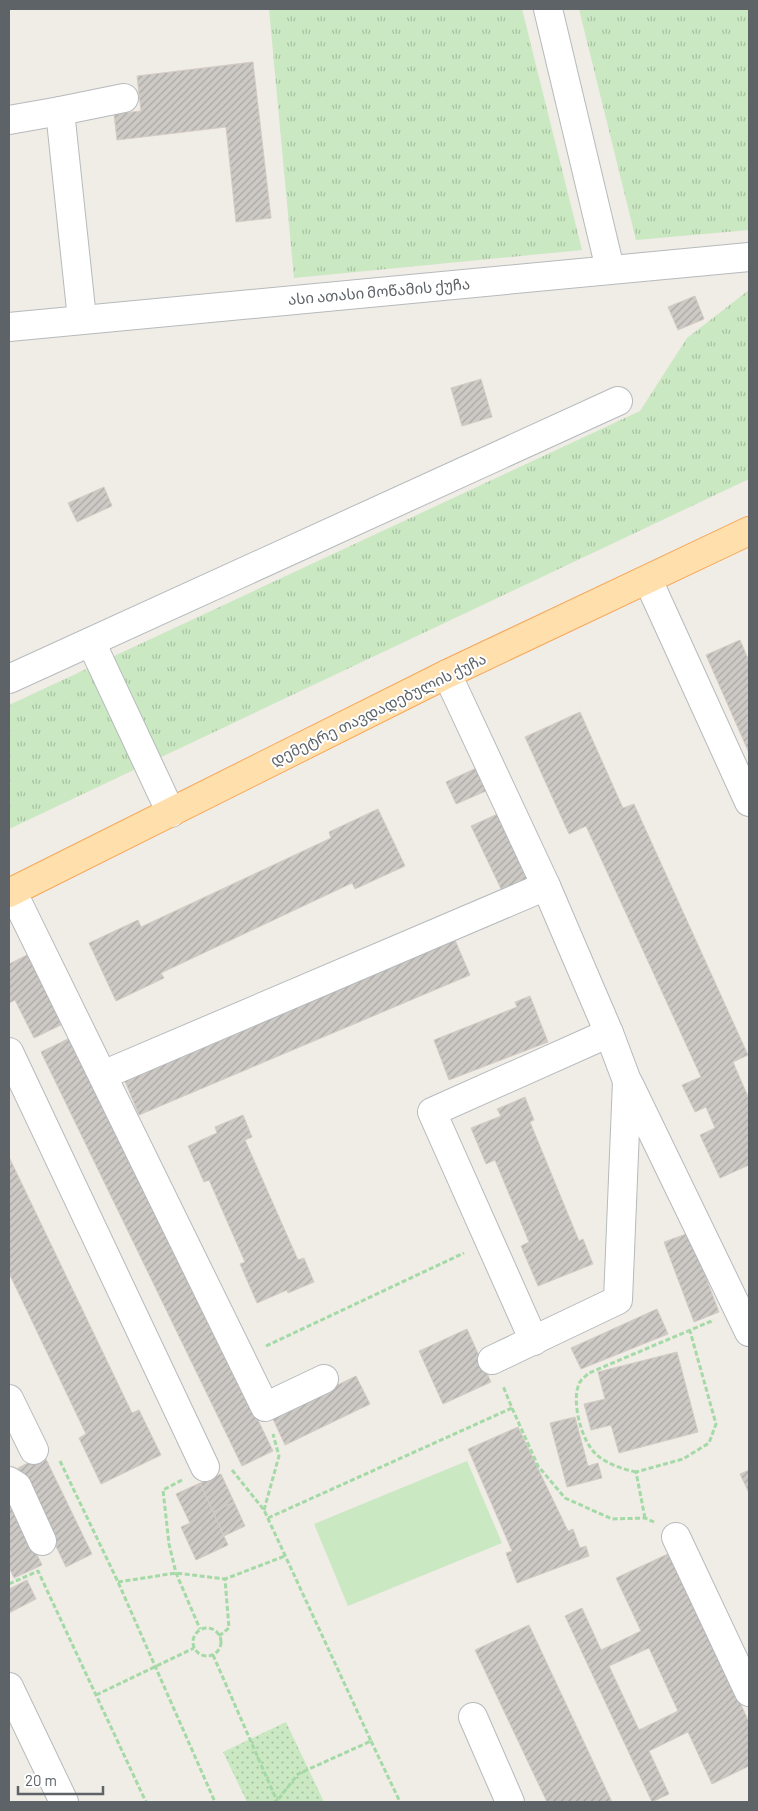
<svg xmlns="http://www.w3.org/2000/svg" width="758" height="1811" font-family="Barlow,'Noto Sans Georgian',sans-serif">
  <defs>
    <pattern id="grass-tufts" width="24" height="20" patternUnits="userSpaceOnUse" patternTransform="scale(1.25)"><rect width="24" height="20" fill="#cae8c2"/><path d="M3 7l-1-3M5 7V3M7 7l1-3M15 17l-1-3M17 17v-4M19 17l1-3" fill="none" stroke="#a7c0a1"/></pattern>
    <pattern id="park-dots" width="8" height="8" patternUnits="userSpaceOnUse" patternTransform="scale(1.25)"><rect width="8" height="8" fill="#cae8c2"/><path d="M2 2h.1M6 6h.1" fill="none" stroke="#a7c0a1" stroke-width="1.8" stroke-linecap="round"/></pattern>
    <pattern id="building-hatch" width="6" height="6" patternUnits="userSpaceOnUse" patternTransform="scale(1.25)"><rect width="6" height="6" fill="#cdc9c5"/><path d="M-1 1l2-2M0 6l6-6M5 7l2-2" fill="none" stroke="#aaa7a4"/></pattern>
  </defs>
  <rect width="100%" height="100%" fill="#f0ece6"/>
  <!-- grass -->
  <g fill="url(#grass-tufts)">
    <polygon points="269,9 522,9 582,250 294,278"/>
    <polygon points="579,9 749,9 749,230 636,240"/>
    <polygon points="749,290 749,479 9,829 9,705 640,411 687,338"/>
  </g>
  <!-- park -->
  <polygon fill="url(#park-dots)" points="286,1722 324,1802 247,1802 223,1752"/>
  <!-- pitch -->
  <polygon fill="#cae8c2" points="467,1461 502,1543 348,1606 314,1524"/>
  <!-- building -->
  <g fill="url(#building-hatch)" stroke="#d5ccc4" fill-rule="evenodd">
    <polygon points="253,62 271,218 236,222 226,127 117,140 114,114 141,111 137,76"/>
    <polygon points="695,296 704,319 678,330 668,307"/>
    <polygon points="481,379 492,417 462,426 451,388"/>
    <polygon points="104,487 112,506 77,522 68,503"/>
    <polygon points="740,640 749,661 749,753 706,655"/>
    <polygon points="580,712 623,808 634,804 748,1055 733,1062 749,1099 749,1165 720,1178 700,1135 715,1128 706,1107 695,1112 682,1085 701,1077 586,826 569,834 525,737"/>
    <polygon points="483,765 493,788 456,804 446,782"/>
    <polygon points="378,809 405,866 355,889 352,883 161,973 164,978 116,1001 89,943 138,920 141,927 331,838 329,832"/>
    <polygon points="502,812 533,878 503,893 471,826"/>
    <polygon points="455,940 470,975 139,1115 124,1079"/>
    <polygon points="31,953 65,1023 34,1038 15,1000 9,1003 9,964"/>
    <polygon points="530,996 548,1042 449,1080 434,1040 517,1007 515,1002"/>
    <polygon points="72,1037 273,1451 242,1466 41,1052"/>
    <polygon points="525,1097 534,1120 530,1122 579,1241 583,1239 593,1264 538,1286 521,1246 529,1242 495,1160 486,1164 471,1128 501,1116 497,1109"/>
    <polygon points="243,1115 252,1137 245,1140 298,1260 304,1258 314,1282 288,1293 287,1290 257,1303 240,1264 245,1262 209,1180 204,1182 188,1146 217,1133 215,1127"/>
    <polygon points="9,1157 132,1413 139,1410 161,1455 101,1484 79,1438 86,1434 9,1273"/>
    <polygon points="689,1233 719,1312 694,1322 664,1242"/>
    <polygon points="657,1309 668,1334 581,1369 571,1348"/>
    <polygon points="467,1329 491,1382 443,1404 419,1351"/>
    <polygon points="677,1352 698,1432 619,1453 611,1425 591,1430 584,1404 605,1399 598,1372"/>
    <polygon points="356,1376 370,1404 285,1445 272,1417"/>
    <polygon points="575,1417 588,1466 598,1463 602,1478 567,1487 550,1423"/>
    <polygon points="518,1427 568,1531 573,1529 580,1548 586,1546 589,1556 517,1583 506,1553 512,1551 468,1449"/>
    <polygon points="44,1455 92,1554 66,1567 18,1468"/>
    <polygon points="749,1470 749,1493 740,1474"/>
    <polygon points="221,1474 234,1502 213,1512 200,1483"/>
    <polygon points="200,1483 228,1545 196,1560 181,1527 190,1523 176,1494"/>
    <polygon points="9,1497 42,1565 14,1578 9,1567"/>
    <polygon points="234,1502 245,1526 224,1536 213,1512"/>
    <path d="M670 1553 749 1722V1766L712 1784 688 1732 649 1751 669 1794 652 1802 565 1616 582 1608 601 1650 641 1631 616 1578ZM649 1648 678 1711 639 1730 609 1666Z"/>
    <polygon points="27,1580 36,1599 9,1613 9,1589"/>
    <polygon points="529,1625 612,1802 547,1802 475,1650"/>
  </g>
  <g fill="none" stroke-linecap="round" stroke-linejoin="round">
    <defs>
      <g id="minor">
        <polyline points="548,9 610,269"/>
        <polyline points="9,120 60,111"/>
        <polyline points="82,319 60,111 124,98"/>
        <polyline points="9,327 749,257"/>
        <polyline points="648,580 749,802"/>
        <polyline points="91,642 171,813"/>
        <polyline points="447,674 546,886"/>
        <polyline points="9,679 618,401"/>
        <polyline points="12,891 265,1407 324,1379"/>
        <polyline points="9,1052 205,1467"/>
        <polyline points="103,1075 546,886 609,1033 627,1081 618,1300 492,1360"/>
        <polyline points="629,1084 749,1332"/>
        <polyline points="534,1341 432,1112 609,1033"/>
        <polyline points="9,1399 34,1450"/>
        <polyline points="9,1481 17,1486 42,1541"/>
        <polyline points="676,1537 749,1692"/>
        <polyline points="9,1687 64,1802"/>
        <polyline points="473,1717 510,1802"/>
      </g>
      <polyline id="major" points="9,893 447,674 749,531"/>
    </defs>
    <!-- minor casing -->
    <use href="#minor" stroke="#b6babd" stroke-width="30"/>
    <!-- major casing -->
    <use href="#major" stroke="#f6a759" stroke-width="30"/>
    <!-- path -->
    <g stroke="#a4daa6" stroke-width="3" stroke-dasharray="5 2.5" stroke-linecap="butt">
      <polyline points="266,1346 464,1253"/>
      <polyline points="512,1408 538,1466 565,1498 612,1519 645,1518 654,1522"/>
      <polyline points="60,1461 118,1582 215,1802"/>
      <polyline points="232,1470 264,1510 371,1741 298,1774 277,1801 274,1802"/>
      <path d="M636 1472C623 1469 606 1464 596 1454 582 1442 571 1402 579 1384 580 1380 586 1376 589 1373L714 1320"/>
      <polyline points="182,1480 163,1490 169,1544 176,1573 200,1629"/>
      <polyline points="264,1510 279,1456 273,1434"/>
      <polyline points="268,1518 512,1408 503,1386"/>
      <polyline points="645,1518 636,1472 683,1459 709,1443 716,1424 690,1331"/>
      <polyline points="118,1582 176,1573 225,1579"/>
      <polyline points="9,1584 38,1571 146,1802"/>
      <circle cx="207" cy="1642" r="14"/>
      <polyline points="219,1636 229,1628 225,1579 285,1556"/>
      <polyline points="213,1655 277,1801"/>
      <polyline points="96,1695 194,1648"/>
      <polyline points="371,1741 400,1802"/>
    </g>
    <!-- minor -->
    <use href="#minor" stroke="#fff" stroke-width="28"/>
    <!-- major -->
    <use href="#major" stroke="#ffdfac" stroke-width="28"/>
  </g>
  <g text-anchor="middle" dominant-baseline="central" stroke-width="4" stroke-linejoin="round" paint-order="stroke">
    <!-- street labels -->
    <g font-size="15" fill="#5d6367" stroke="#fff">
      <text transform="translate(379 291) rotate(-5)">ასი ათასი მოწამის ქუჩა</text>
      <text transform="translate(378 709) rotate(-26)">დემეტრე თავდადებულის ქუჩა</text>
    </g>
  </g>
  <!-- border -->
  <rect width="758" height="1811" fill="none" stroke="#5d6367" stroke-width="20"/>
  <!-- scale -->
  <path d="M18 1786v8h85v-8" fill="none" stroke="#5d6367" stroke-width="2.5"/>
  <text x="25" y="1786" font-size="15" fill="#5d6367" stroke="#ffffff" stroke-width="4" paint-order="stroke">20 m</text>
</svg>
